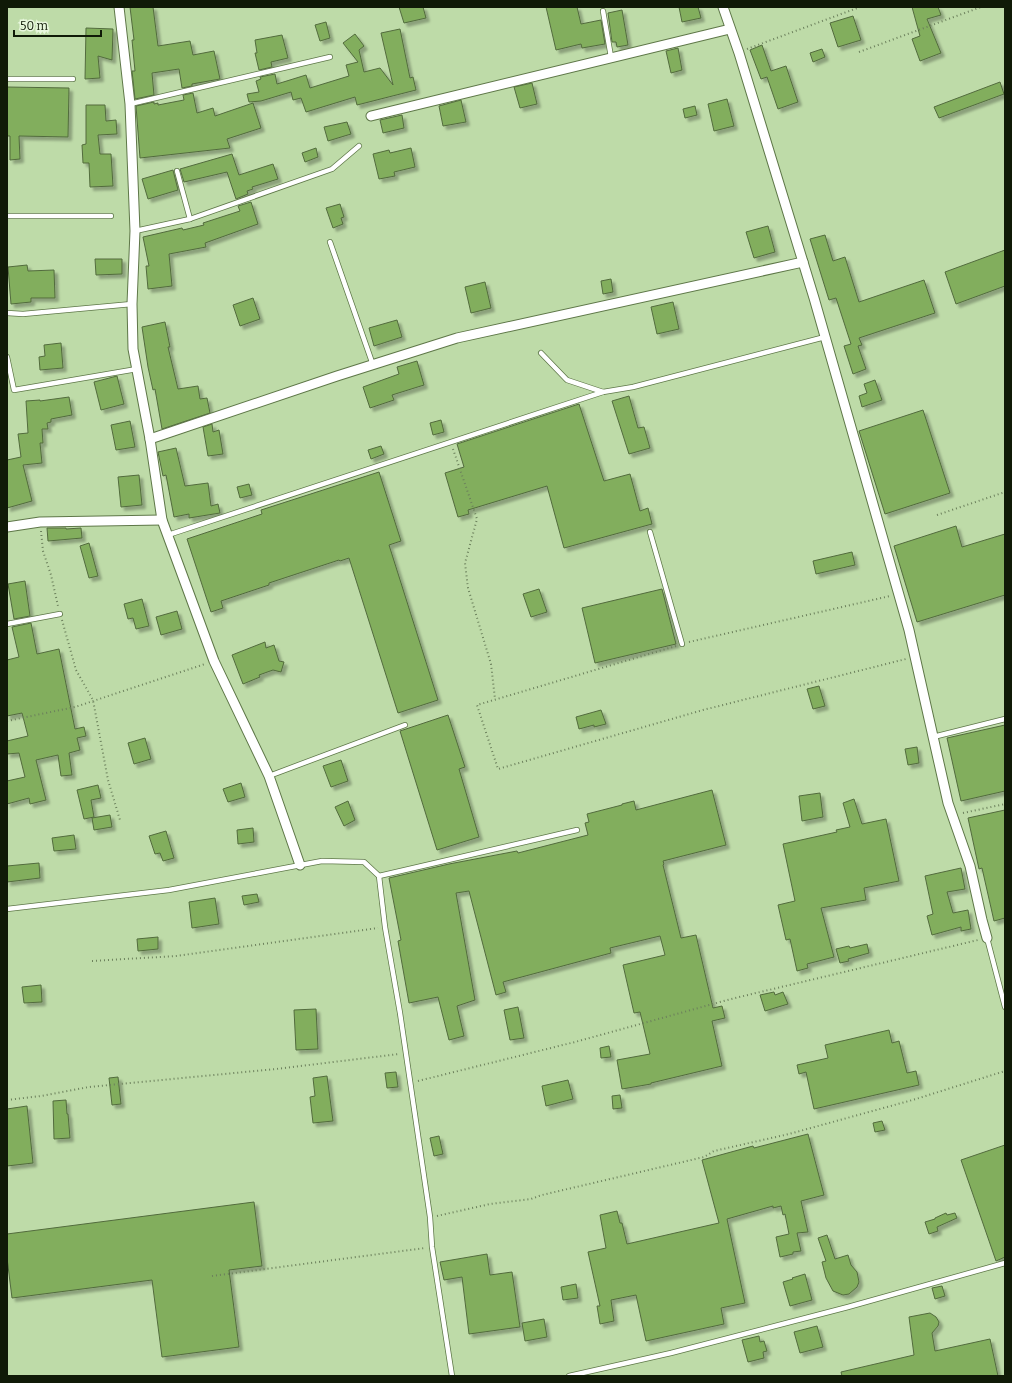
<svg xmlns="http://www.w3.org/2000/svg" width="1012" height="1383" font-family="Bitter,serif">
  <defs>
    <filter id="shadow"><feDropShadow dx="3.5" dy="3.5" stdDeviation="1" flood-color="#0004"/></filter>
  </defs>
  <rect width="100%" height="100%" fill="#bedba8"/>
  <!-- building -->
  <g fill="#82ae5d" stroke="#526b3d" filter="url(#shadow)">
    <polygon points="130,7 153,7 158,46 190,41 193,55 214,51 220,79 192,84 192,86 182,88 179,69 152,73 154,95 135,99 132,71 135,71 132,40 134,40"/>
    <polygon points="399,7 423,7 426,18 404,23"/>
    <polygon points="546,7 577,7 581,24 601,20 605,44 582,48 581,44 556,50"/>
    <polygon points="679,7 698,7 701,18 682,22"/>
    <polygon points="912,7 938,7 941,15 927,19 941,53 920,61 912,39 920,36"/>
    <polygon points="622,10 628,45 617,47 616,42 612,42 608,13"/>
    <polygon points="853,16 861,40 838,47 830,23"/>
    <polygon points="326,22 330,38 320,41 315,25"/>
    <polygon points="86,28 113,29 112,60 98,56 100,78 85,79"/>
    <polygon points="400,29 410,78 413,77 416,90 357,105 355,97 306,112 301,98 293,100 291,92 261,101 249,102 247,94 259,92 256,81 261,79 260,77 275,74 277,84 306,75 310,88 349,76 346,65 358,62 343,43 355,34 364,46 359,50 364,72 380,68 393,85 381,33"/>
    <polygon points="282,35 288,58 271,62 272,67 259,70 255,53 257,53 255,40"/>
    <polygon points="762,45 771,71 786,66 798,102 778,109 767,77 761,79 750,50"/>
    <polygon points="678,48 682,70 671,73 666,51"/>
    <polygon points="822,49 825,57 813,62 810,53"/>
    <polygon points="1000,82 1004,94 939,118 934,107"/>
    <polygon points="532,83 537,104 520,108 514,87"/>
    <polygon points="7,87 69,88 68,137 19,136 20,159 10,160 10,136 7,136"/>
    <polygon points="193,93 197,113 213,108 215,116 253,103 261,128 227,139 230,148 140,158 136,106 154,102 154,104 158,103 158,105 184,100 183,95"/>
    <polygon points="727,99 734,126 714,131 708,104"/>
    <polygon points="461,100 466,122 443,126 439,106"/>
    <polygon points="86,105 105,105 106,121 116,120 117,134 98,135 100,154 111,154 113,186 90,187 89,163 83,163 82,145 86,144"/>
    <polygon points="695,106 697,115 685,118 683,109"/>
    <polygon points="402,115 404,128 383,133 380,120"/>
    <polygon points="347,122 351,134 328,141 324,127"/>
    <polygon points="316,148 318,157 305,162 302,153"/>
    <polygon points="411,148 415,167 394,172 395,176 379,179 373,154 389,150 390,153"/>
    <polygon points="232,154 239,175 273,164 278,179 252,187 253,189 247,191 248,194 236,199 227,172 184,182 180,169"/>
    <polygon points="173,170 178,190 148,199 142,179"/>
    <polygon points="251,202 258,224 205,243 206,247 169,254 172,286 148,289 146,266 149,266 143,237 182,228 183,230 204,225 203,223 240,211 238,206"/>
    <polygon points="340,204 344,217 341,218 343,224 333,228 326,208"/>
    <polygon points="768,226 775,252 754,258 746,232"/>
    <polygon points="825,235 833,261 845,257 859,302 924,280 935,313 859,338 862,345 858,346 866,369 853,374 844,346 851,344 836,298 829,300 810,239"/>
    <polygon points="1005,250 1005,286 956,304 945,272"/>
    <polygon points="95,259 122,259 122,274 96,275"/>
    <polygon points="27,265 28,271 54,270 55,298 31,298 31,302 11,304 8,267"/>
    <polygon points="611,279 613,292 603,294 601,281"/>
    <polygon points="485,282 491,308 471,313 465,287"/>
    <polygon points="253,298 260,319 240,326 233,305"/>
    <polygon points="673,302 679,329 657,334 651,307"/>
    <polygon points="397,320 402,337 374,346 369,328"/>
    <polygon points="165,322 170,347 168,347 178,389 198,386 200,399 207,398 210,413 162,429 155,389 153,390 148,367 142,327"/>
    <polygon points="61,343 63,368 40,370 39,357 45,356 44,345"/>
    <polygon points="417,361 424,385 392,395 394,400 370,408 363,387 399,374 397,367"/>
    <polygon points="117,376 124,404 101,410 94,382"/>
    <polygon points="875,380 882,400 862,407 859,396 867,393 864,384"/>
    <polygon points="629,396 638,428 644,427 650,448 629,454 612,401"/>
    <polygon points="69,397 72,415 51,419 51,422 47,423 48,429 42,429 43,443 40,443 42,463 23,465 32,501 7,508 7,460 21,457 18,434 28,433 26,401 40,400 40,401"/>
    <polygon points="579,404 604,481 630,474 640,511 648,508 652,524 564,548 547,486 468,510 469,514 458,517 445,473 464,467 457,444"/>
    <polygon points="923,410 950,493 885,514 859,431"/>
    <polygon points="441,420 444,432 433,435 430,423"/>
    <polygon points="130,421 135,447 116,450 111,425"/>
    <polygon points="212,424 213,432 219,430 223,454 208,456 203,427"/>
    <polygon points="381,446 384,454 371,459 368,450"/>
    <polygon points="176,448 185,486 208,483 211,506 218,504 220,513 189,518 189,514 174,517 166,475 163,476 158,452"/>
    <polygon points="379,472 401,541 389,545 438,700 398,713 349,558 340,561 339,560 269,583 269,585 221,601 223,608 211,612 187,539 262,514 261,510"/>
    <polygon points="139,475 142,505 121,507 118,477"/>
    <polygon points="249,484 252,495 240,498 237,487"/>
    <polygon points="956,526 962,547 1005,534 1005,595 917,622 894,546"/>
    <polygon points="47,528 66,528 66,529 81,528 82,538 48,541"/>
    <polygon points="89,543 98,576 89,578 80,546"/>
    <polygon points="852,552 855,565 816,574 813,561"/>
    <polygon points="25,581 30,616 14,619 8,584"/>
    <polygon points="539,589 547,612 531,617 523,594"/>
    <polygon points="662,589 676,644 595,663 582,608"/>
    <polygon points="142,599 149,626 136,629 133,618 128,619 124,604"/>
    <polygon points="177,611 182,629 161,635 156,617"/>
    <polygon points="31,623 37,654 59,649 75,729 84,727 86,736 77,738 80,750 69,753 72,775 61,776 58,755 36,760 46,800 30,804 29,798 7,804 7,781 25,777 19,753 7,754 7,741 28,736 22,713 7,716 7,660 19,657 12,627"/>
    <polygon points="265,642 266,648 274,645 279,661 284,662 281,672 273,670 259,675 260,677 243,684 232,655"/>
    <polygon points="819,686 825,706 813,709 807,689"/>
    <polygon points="601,710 606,724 594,727 594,725 579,729 576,717"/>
    <polygon points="448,715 465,767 459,769 479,837 437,850 400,731"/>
    <polygon points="1005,725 1005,791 961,801 947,738"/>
    <polygon points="145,738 151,759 134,764 128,743"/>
    <polygon points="917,747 919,763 908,765 905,749"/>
    <polygon points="341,760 348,781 331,787 323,766"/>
    <polygon points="241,783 245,797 228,802 223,789"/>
    <polygon points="98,785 101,798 91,800 94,817 84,819 77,790"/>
    <polygon points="712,790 726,845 663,861 664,864 663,865 681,938 696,935 713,1008 722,1006 725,1018 712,1021 722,1066 651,1083 651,1084 622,1089 617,1060 650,1054 640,1012 634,1013 623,965 665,955 660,936 610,948 611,953 503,982 506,992 496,995 469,891 456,893 475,1000 457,1006 464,1036 449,1040 438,997 409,1003 398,941 401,940 389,878 449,864 517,851 518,853 588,835 585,823 589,822 587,814 622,805 622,804 634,801 636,810"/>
    <polygon points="820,793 823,817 802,821 799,796"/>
    <polygon points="854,799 862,824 886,819 899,881 864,888 866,900 821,908 834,957 807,964 808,968 797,971 790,939 786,940 778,905 795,901 783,844 837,832 836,830 850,827 843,803"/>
    <polygon points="348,801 355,820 344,826 335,807"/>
    <polygon points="1005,810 1005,918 994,921 982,868 979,869 968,818"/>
    <polygon points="110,815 112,827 94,830 92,818"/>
    <polygon points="253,828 254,842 238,844 237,830"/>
    <polygon points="166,831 174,858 163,861 160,853 155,854 149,836"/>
    <polygon points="74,835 76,849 54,851 52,838"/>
    <polygon points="39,863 40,878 7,882 7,866"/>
    <polygon points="961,868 965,889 947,892 953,913 968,910 971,929 961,931 961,927 932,935 927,916 933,914 925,876"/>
    <polygon points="257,894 259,902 244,905 242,896"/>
    <polygon points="215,898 219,924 192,928 189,902"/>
    <polygon points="158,937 158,949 138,951 137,939"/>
    <polygon points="867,944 869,953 848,959 849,961 840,963 836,949 849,946 850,948"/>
    <polygon points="41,985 42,1002 24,1003 22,987"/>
    <polygon points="774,992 775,995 783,992 788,1004 765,1011 760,995"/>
    <polygon points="518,1007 524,1038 510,1040 504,1010"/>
    <polygon points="316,1009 318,1049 296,1050 294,1010"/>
    <polygon points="889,1030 892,1043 899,1041 907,1073 916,1071 919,1085 814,1109 806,1072 799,1074 797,1065 828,1058 825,1045"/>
    <polygon points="609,1046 611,1057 601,1058 600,1048"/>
    <polygon points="396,1072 398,1087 387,1088 385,1073"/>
    <polygon points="327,1076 333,1121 313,1123 310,1097 315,1096 313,1078"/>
    <polygon points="118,1077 121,1104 112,1105 109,1078"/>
    <polygon points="568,1080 573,1099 546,1106 542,1086"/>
    <polygon points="620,1095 622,1108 613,1109 612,1096"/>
    <polygon points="66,1100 67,1114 68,1114 70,1138 54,1139 53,1101"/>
    <polygon points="27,1106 33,1163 7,1166 7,1109"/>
    <polygon points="882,1121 885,1130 875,1132 873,1123"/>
    <polygon points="808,1134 824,1195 801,1201 808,1232 797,1233 801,1251 793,1252 793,1254 780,1257 776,1237 789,1234 785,1214 783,1215 781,1206 773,1208 773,1206 727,1219 745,1303 721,1308 724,1324 646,1341 636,1295 611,1300 614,1321 600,1324 597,1306 600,1306 588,1252 606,1248 600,1215 617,1211 620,1223 622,1223 627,1244 719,1223 702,1160 753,1146 754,1148"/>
    <polygon points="439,1136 443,1154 434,1156 430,1138"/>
    <polygon points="1005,1145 1005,1257 996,1261 961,1160"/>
    <polygon points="254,1202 262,1266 229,1270 239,1347 162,1357 152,1280 12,1298 7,1258 7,1234"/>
    <polygon points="946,1213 947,1215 955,1213 957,1218 937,1227 938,1231 929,1234 925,1222 935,1219 935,1218"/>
    <polygon points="827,1235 835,1259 848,1255 851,1265 857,1272 859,1282 857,1287 849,1294 843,1295 833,1291 826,1278 822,1262 826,1261 818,1238"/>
    <polygon points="487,1254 490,1275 512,1272 520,1327 469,1334 462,1277 444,1280 440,1262"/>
    <polygon points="805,1274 812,1300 790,1306 783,1282 793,1279 792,1278"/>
    <polygon points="576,1284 578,1298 563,1300 561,1287"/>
    <polygon points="942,1286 945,1296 935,1299 932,1288"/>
    <polygon points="930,1313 936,1317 939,1322 938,1326 932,1333 935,1351 990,1339 998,1376 842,1376 841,1372 914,1355 909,1317"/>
    <polygon points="544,1319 547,1337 525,1341 522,1323"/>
    <polygon points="817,1326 823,1347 800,1353 794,1332"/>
    <polygon points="759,1336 760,1342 764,1341 767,1351 763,1352 764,1358 748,1362 742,1340"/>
  </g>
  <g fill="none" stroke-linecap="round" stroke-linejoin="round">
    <defs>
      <g id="lane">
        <polyline points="603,11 611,57"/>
        <polyline points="7,79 73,79"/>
        <polyline points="130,104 330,57"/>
        <polyline points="177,171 190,219"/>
        <polyline points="7,216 111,216"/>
        <polyline points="135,231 190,219 332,169 359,146"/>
        <polyline points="330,242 373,365"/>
        <polyline points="7,313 23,314 132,304"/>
        <polyline points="541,353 567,380 603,392"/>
        <polyline points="7,357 14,390 137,369"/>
        <polyline points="650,532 682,644"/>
        <polyline points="168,535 603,392 633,387 825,337"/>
        <polyline points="7,624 60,614"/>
        <polyline points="933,737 1005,719"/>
        <polyline points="269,776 405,725"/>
        <polyline points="379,876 577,830"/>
        <polyline points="7,909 169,890 322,861 364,862 379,876 385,927 400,1013 430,1217 432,1247 452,1376"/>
        <polyline points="987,938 1005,1007"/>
        <polyline points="569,1376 671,1353 848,1307 1005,1263"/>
      </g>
      <g id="street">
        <polyline points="119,7 130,104 135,231 132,304 133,349 150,439 162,520 214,661 269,776 300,865"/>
        <polyline points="723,7 739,53 814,298 909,630 948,803 970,866 982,920 987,938"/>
        <polyline points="371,116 730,29"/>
        <polyline points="150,439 337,376 457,338 803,262"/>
        <polyline points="7,527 40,522 162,520"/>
      </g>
    </defs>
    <!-- lane casing -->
    <use href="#lane" stroke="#5e7748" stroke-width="6"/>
    <!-- street casing -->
    <use href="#street" stroke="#5e7748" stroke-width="11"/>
    <!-- path -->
    <g stroke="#6c805c" stroke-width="2" stroke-dasharray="1 3" stroke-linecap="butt">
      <polyline points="747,49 860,7"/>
      <polyline points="859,52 981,7"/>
      <polyline points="453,449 477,519 465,563 468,588 491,664 495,699"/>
      <polyline points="937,515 1005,492"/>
      <polyline points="41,531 43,551 51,575 58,606"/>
      <polyline points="62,620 76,670 93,700 108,780 120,820"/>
      <polyline points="689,642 890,596"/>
      <polyline points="676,646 477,705 498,769 703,710 906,659"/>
      <polyline points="7,721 75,707 205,664"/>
      <polyline points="963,813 1005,804"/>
      <polyline points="92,961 176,956 378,928"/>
      <polyline points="418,1081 575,1042 731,999 978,940"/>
      <polyline points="7,1100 41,1096 89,1087 276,1069 399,1054"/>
      <polyline points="437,1216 490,1204 531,1199 542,1195 704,1157 714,1151 789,1134 916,1099 1005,1071"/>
      <polyline points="212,1276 425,1248"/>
    </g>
    <!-- lane -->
    <use href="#lane" stroke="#fff" stroke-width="4.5"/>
    <!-- street -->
    <use href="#street" stroke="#fff" stroke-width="9"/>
  </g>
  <!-- border -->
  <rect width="1012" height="1383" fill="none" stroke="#101a07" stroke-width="16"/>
  <!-- scale -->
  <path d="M14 30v6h87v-6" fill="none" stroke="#101a07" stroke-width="2"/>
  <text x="20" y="30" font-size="12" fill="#101a07" stroke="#e8f7dd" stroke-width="3" paint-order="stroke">50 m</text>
</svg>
